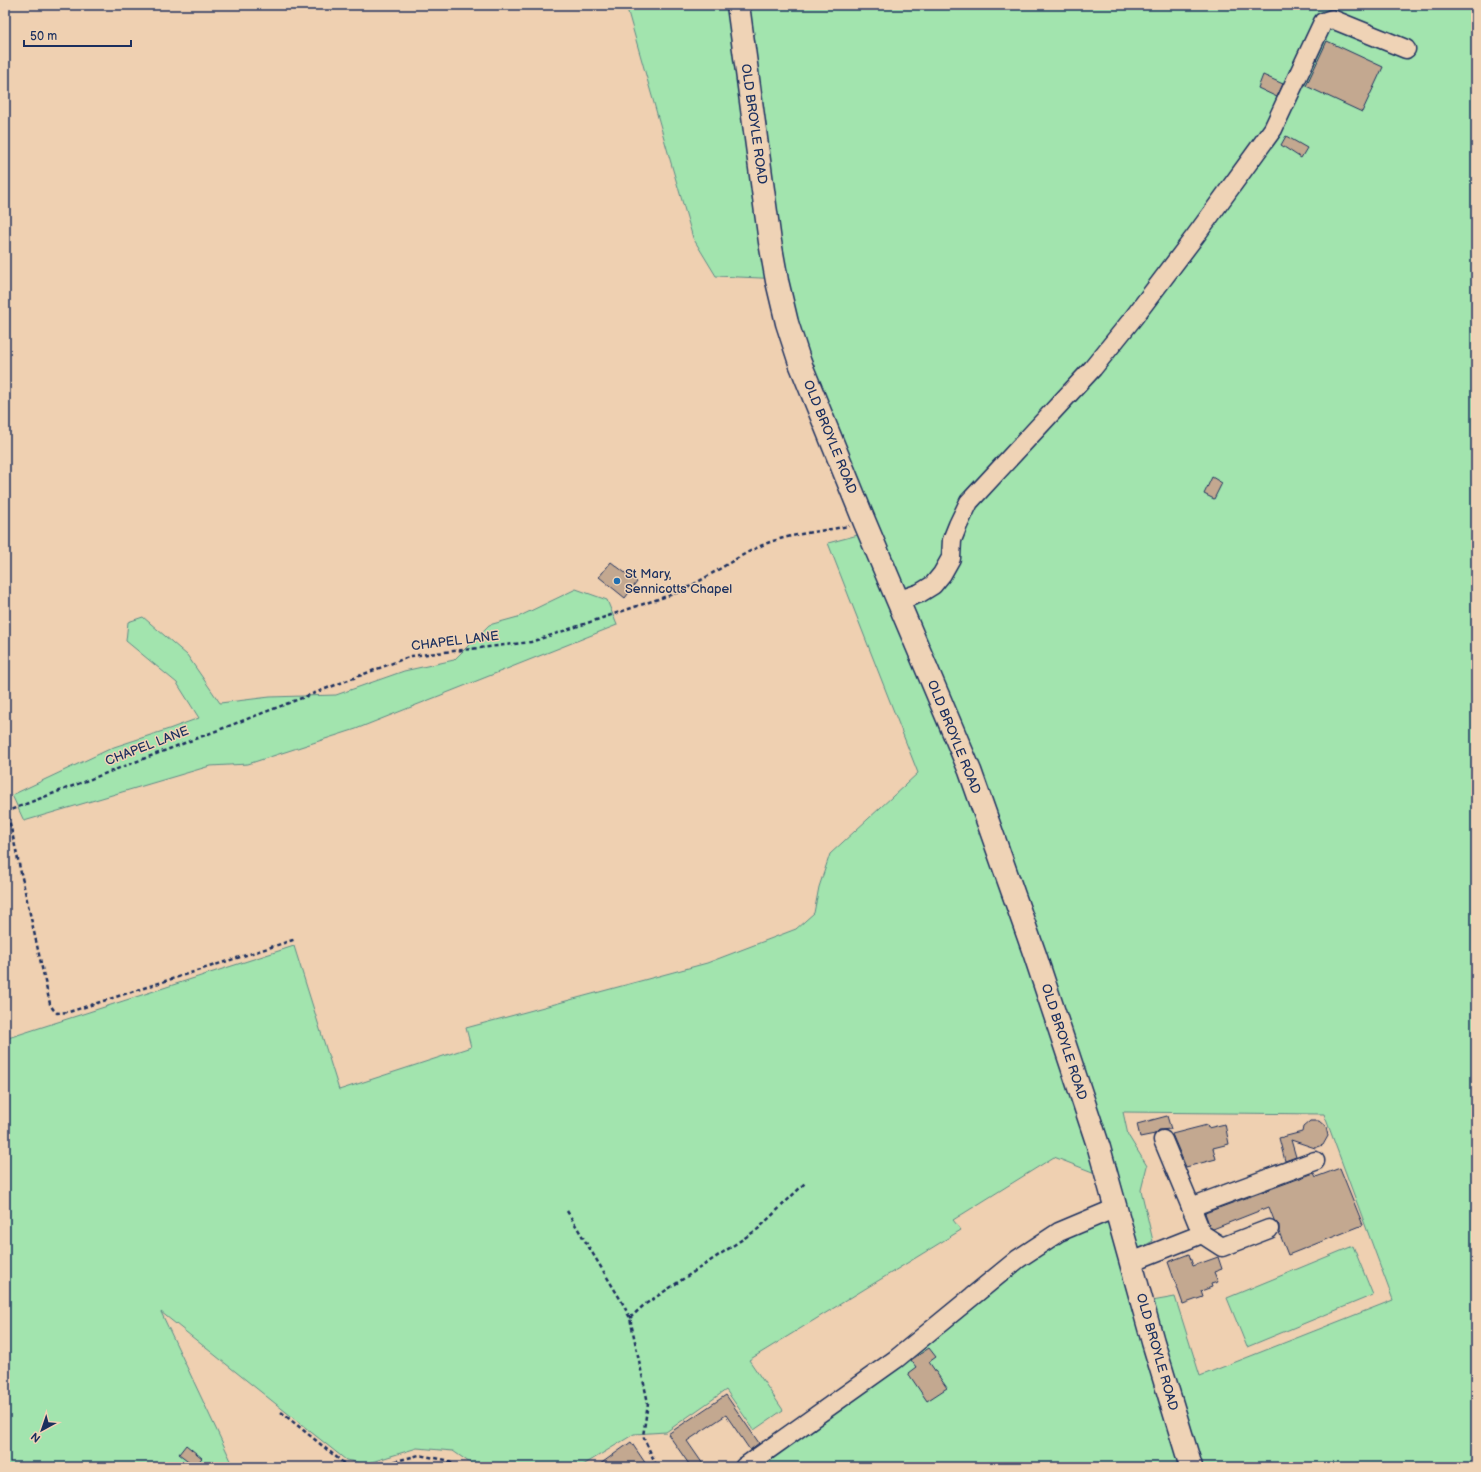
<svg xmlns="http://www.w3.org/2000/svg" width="1481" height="1472" font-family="'Balsamiq Sans',sans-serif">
  <rect width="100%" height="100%" fill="#efd0b1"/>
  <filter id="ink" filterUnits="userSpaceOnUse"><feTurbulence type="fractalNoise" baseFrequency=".025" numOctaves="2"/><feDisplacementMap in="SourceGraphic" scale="8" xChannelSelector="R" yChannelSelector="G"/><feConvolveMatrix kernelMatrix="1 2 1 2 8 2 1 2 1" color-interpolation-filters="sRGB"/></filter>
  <g filter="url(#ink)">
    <!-- green -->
    <g fill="#a2e4ae" stroke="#5e8a86" fill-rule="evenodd">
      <path d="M626 5H1476V1467H757L1022 1265 1060 1241 1109 1218 1095 1173 1054 1157 953 1220 961 1230 749 1360 783 1410 754 1430 726 1390 666 1432 634 1434 580 1467H476L453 1451 417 1448 365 1464 346 1460 161 1312 234 1467H5V1039L294 946 339 1090 471 1047 466 1028 707 963 796 929 814 913 819 887 830 854 918 773 828 543 873 531 819 396 783 279 716 276 693 238 673 170ZM1123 1112 1324 1114 1393 1300 1200 1376 1175 1297 1135 1304 1122 1258 1153 1241 1141 1190 1147 1166 1128 1135Z"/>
      <polygon points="576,589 607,600 617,625 356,729 248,764 210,766 24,821 12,795 114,747 169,729 199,718 177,683 126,641 128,622 143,617 187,655 220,703 270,697 336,695 404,671 454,660 489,625 518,617"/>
      <polygon points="1353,1246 1373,1295 1247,1347 1227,1298"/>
    </g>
    <!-- building -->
    <g fill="#c3a890" stroke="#1b2f5e">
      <polygon points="1327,41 1383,67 1362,112 1306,86"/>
      <polygon points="1263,75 1283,84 1277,97 1258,88"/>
      <polygon points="1286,136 1307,148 1301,158 1281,145"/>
      <polygon points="1212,477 1222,483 1214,499 1204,494"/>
      <polygon points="611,562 637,582 625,598 599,577"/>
      <polygon points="1167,1116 1171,1129 1159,1130 1155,1134 1140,1137 1137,1124"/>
      <polygon points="1310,1121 1319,1121 1326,1127 1328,1136 1323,1145 1315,1148 1291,1140 1296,1157 1285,1161 1279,1138 1302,1132 1303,1127"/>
      <polygon points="1225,1124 1229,1144 1213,1148 1216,1159 1186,1167 1172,1134 1207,1125 1208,1128"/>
      <polygon points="1340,1168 1363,1225 1288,1255 1279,1232 1279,1225 1274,1220 1269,1207 1213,1229 1210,1227 1205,1213 1314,1173 1316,1177"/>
      <polygon points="1189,1254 1193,1266 1218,1257 1222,1269 1214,1272 1218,1282 1211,1284 1212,1287 1201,1291 1203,1297 1183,1304 1168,1262"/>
      <polygon points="929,1348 936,1357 929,1362 947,1388 927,1401 908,1373 916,1367 911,1360"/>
      <polygon points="726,1395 759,1443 750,1450 726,1415 687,1441 705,1467 691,1467 668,1434"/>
      <polygon points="631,1442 648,1467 596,1467"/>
      <polygon points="186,1445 202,1458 195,1466 179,1454"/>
    </g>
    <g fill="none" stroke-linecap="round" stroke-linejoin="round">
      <defs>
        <g id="minor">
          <polyline points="897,601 920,593 933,585 942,574 951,558 952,540 958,525 969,502 1093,368 1134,317 1196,235 1273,129 1323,22 1332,19 1406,49"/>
          <polyline points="1163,1140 1191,1207 1315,1161"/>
          <polyline points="1191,1207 1202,1234 1222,1247 1269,1229"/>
          <polyline points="1131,1262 1202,1234"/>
          <polyline points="744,1467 896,1359 1018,1259 1059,1232 1116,1208"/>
        </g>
        <polyline id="major" points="738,5 770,242 777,281 787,323 800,363 865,523 970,771 1035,955 1099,1148 1153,1342 1191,1467"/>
      </defs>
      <!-- minor casing -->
      <use href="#minor" stroke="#1b2f5e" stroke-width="21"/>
      <!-- major casing -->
      <use href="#major" stroke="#1b2f5e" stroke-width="25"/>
      <!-- path -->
      <g stroke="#1b2f5e" stroke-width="2.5" stroke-dasharray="4 3" stroke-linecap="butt">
        <polyline points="6,810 7,810 50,1004 53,1009 57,1013 69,1012 296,939"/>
        <path d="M5 812 411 656 531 642 679 592C708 578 735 557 765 544 789 534 823 531 849 526"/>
        <polyline points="567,1211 622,1302 630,1318 648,1403 643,1436 657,1467"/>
        <polyline points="630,1318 644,1305 758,1229 806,1182"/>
        <polyline points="281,1412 346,1465 357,1467"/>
        <polyline points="374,1467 419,1455 446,1460 458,1467"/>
      </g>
      <!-- minor -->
      <use href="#minor" stroke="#efd3b6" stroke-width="18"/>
      <!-- major -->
      <use href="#major" stroke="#efd3b6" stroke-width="22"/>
    </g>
  </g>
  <!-- markers -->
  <circle fill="#1f6fb2" stroke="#efd3b6" stroke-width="1.5" cx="617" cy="581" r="4"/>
  <g text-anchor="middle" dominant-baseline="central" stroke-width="3" stroke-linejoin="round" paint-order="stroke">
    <!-- street labels -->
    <g font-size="13" fill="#1b2f5e" stroke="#efd3b6">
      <text transform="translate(754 124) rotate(82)">OLD BROYLE ROAD</text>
      <text transform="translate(830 437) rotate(68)">OLD BROYLE ROAD</text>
      <text transform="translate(455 641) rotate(-7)">CHAPEL LANE</text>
      <text transform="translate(954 737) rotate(68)">OLD BROYLE ROAD</text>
      <text transform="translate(147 746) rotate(-21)">CHAPEL LANE</text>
      <text transform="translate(1064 1042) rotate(72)">OLD BROYLE ROAD</text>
      <text transform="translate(1157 1352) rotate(74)">OLD BROYLE ROAD</text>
    </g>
    <!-- poi labels -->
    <g font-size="13" fill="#1b2f5e" stroke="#efd3b6" text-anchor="start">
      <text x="625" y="574">St Mary,<tspan x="625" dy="15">Sennicotts Chapel</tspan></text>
    </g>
  </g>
  <!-- margin -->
  <rect width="1481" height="1472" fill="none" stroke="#efd3b6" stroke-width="20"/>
  <rect x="10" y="10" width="1461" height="1452" fill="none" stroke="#1b2f5e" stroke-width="1.5" filter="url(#ink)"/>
  <!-- north arrow -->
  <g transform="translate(42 1430) rotate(220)" stroke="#efd3b6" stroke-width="3" paint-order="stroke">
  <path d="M0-3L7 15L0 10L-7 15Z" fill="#1b2f5e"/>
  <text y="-6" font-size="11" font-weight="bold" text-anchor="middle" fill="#1b2f5e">N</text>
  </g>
  <!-- scale -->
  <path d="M24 40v6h107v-6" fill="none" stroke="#1b2f5e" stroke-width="2"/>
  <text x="30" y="40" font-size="12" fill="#1b2f5e" stroke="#efd3b6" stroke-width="3" paint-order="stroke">50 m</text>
</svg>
